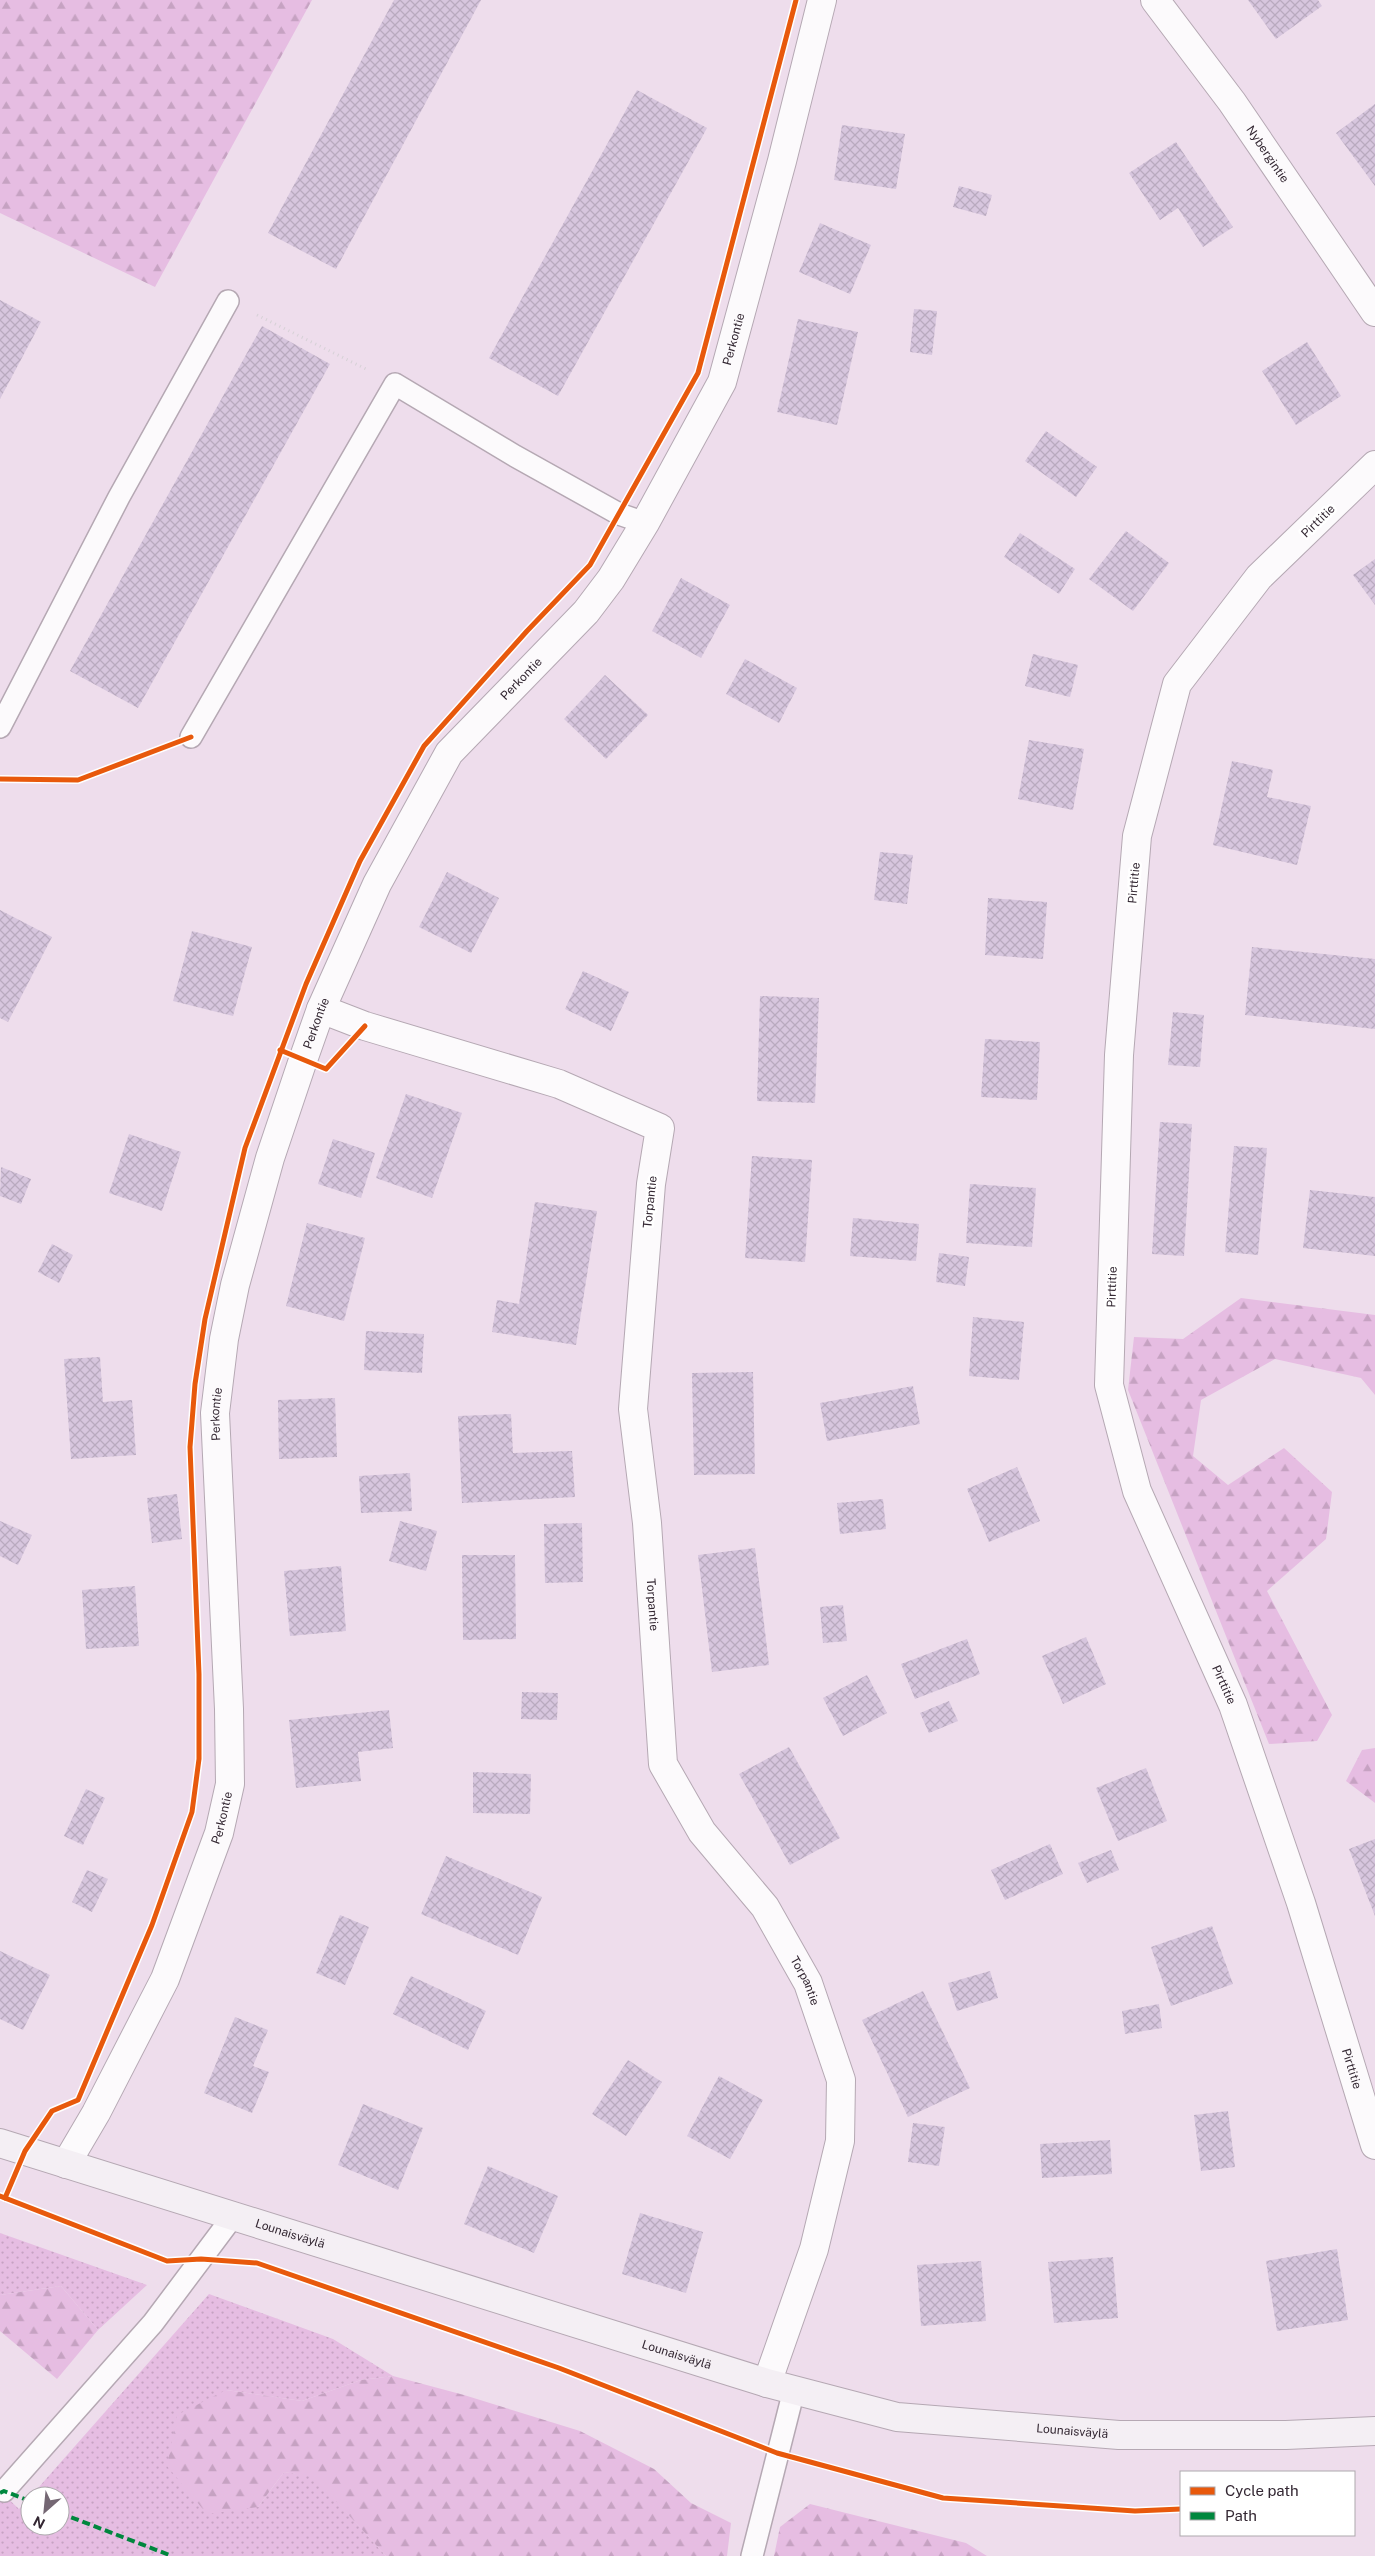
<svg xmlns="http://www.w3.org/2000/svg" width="1375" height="2556" font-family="'Public Sans',sans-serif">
  <defs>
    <pattern id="grass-dots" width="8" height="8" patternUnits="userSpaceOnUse" patternTransform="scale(1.25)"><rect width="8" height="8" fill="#e6bde2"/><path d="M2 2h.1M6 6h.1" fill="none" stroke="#c6a2c2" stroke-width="1.8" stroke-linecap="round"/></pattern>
    <pattern id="forest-firs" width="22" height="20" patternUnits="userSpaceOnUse" patternTransform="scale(1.25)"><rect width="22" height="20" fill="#e6bde2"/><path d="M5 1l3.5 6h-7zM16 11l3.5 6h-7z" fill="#c6a2c2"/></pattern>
    <pattern id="building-cross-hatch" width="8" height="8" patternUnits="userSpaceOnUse" patternTransform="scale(1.25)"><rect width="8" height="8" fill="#d7c6de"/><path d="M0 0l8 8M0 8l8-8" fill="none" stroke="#b9aabf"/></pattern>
  </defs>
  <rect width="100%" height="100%" fill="#eeddec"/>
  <!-- grass -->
  <g fill="url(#grass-dots)">
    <polygon points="0,2233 147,2285 98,2330 61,2286 0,2295"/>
    <polygon points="209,2294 333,2339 393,2376 361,2380 302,2401 226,2390 258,2507 284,2472 314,2476 386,2556 0,2556 0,2491 19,2509 30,2497 30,2526 60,2526 60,2496 31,2496"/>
  </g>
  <!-- forest -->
  <g fill="url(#forest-firs)">
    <polygon points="0,0 312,0 155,287 0,213"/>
    <polygon points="1241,1298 1375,1315 1375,1395 1361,1378 1275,1359 1201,1400 1193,1456 1228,1485 1284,1448 1332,1492 1326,1539 1267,1591 1332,1715 1317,1741 1269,1744 1128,1390 1134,1337 1183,1339"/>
    <polygon points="1375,1748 1375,1803 1346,1781 1362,1750"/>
    <polygon points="61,2286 98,2330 57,2379 0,2331 0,2295"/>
    <polygon points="393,2376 464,2395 580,2431 654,2469 691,2503 731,2523 727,2556 386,2556 314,2477 284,2472 258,2507 207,2514 167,2466 177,2415 226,2390 302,2401 361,2380"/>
    <polygon points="810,2504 966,2543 987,2556 774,2556 780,2527"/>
  </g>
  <!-- building -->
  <g fill="url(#building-cross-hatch)">
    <polygon points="394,0 481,0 336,269 268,233"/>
    <polygon points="1248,0 1318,0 1322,6 1276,39"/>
    <polygon points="637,90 707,128 558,396 489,358"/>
    <polygon points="1375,104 1375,186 1336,133"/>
    <polygon points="842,125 905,134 896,189 834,180"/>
    <polygon points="1176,142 1233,227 1203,247 1178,208 1160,220 1129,173"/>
    <polygon points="959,186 992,195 986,216 953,207"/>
    <polygon points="820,223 871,245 850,294 799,272"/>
    <polygon points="0,300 41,322 0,399"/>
    <polygon points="914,309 937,311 932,355 910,352"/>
    <polygon points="798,319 858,332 837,425 777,412"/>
    <polygon points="262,326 330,364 138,708 70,671"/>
    <polygon points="1307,342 1341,396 1296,425 1262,371"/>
    <polygon points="1046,431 1097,467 1076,497 1025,461"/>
    <polygon points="1126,531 1169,563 1133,611 1089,579"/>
    <polygon points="1020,533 1075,569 1059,594 1004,557"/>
    <polygon points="1375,559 1375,605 1353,575"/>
    <polygon points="681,578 730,605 701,658 652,631"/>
    <polygon points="1033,654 1078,665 1070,697 1025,686"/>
    <polygon points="745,659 797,688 779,723 726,694"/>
    <polygon points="605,675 648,715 606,759 564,719"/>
    <polygon points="1029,740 1084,749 1073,810 1018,799"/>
    <polygon points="1232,761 1273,770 1267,797 1311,806 1297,865 1213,845"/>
    <polygon points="880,852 913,855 907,904 874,900"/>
    <polygon points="447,872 499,898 471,953 419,927"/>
    <polygon points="988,898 1047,902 1043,959 985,955"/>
    <polygon points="0,910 52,937 8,1022 0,1018"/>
    <polygon points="192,931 252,947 233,1016 173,1001"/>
    <polygon points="1252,947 1375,959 1375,1029 1245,1015"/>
    <polygon points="583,971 629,992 611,1031 565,1009"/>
    <polygon points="760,996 819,998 815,1103 757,1101"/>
    <polygon points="1173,1012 1204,1015 1200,1067 1168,1065"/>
    <polygon points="985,1039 1040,1042 1037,1100 981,1097"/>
    <polygon points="406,1094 462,1113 432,1198 376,1178"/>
    <polygon points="1160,1122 1192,1124 1184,1256 1152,1254"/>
    <polygon points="129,1134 181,1152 162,1211 109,1193"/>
    <polygon points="333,1139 375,1153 361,1198 318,1184"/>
    <polygon points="1234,1146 1267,1148 1258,1255 1225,1252"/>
    <polygon points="752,1156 812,1160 805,1262 745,1258"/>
    <polygon points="1,1167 31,1179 21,1204 0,1196"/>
    <polygon points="970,1184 1036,1188 1032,1247 966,1243"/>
    <polygon points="1310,1190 1375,1197 1375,1256 1303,1248"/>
    <polygon points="535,1202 597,1211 576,1345 492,1332 497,1300 519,1304"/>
    <polygon points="853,1218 919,1224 916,1261 850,1256"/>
    <polygon points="307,1223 365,1238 344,1321 286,1306"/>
    <polygon points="52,1244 73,1255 59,1283 38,1272"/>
    <polygon points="939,1253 969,1257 965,1286 936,1282"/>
    <polygon points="973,1317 1024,1322 1019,1380 969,1376"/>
    <polygon points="366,1331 424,1334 422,1373 364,1370"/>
    <polygon points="100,1357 103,1402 132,1400 136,1455 71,1459 64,1359"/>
    <polygon points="753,1372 755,1474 694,1475 692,1373"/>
    <polygon points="913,1386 920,1424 827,1441 820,1403"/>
    <polygon points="335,1398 337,1457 279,1459 278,1400"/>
    <polygon points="511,1414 513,1453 572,1451 575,1497 462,1503 458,1416"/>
    <polygon points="1017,1467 1040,1521 989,1542 967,1489"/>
    <polygon points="410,1473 412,1511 361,1513 359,1476"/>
    <polygon points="177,1494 182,1539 152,1543 147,1498"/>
    <polygon points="883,1499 886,1529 840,1534 837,1503"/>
    <polygon points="0,1521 32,1535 18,1565 0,1556"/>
    <polygon points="400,1521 437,1531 426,1571 389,1561"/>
    <polygon points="582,1523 583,1582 545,1583 544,1524"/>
    <polygon points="755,1548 769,1665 712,1672 698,1555"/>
    <polygon points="462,1555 515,1555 516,1639 463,1640"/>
    <polygon points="341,1566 346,1631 290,1636 284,1571"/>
    <polygon points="135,1586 139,1646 86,1649 82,1590"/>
    <polygon points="843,1605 847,1641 823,1643 820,1607"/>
    <polygon points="1086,1637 1106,1684 1063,1704 1042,1656"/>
    <polygon points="967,1639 980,1674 915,1699 901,1664"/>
    <polygon points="867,1675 887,1713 843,1736 823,1698"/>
    <polygon points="522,1692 558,1693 557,1720 521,1719"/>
    <polygon points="949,1701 958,1721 929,1733 920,1713"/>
    <polygon points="389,1710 393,1748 358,1752 361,1781 296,1788 289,1720"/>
    <polygon points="789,1747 840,1838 790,1865 739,1774"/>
    <polygon points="1146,1768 1167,1821 1118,1841 1096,1788"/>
    <polygon points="473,1772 531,1774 530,1814 473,1813"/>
    <polygon points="86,1789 105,1798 83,1845 64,1836"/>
    <polygon points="1375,1839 1375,1916 1349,1849"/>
    <polygon points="1050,1844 1063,1874 1005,1900 991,1870"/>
    <polygon points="1111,1850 1119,1870 1087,1883 1078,1863"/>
    <polygon points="446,1856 542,1897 518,1955 421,1914"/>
    <polygon points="87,1870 108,1879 92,1912 72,1902"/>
    <polygon points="340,1915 369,1927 345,1985 316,1973"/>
    <polygon points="1212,1926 1233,1984 1171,2006 1151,1947"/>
    <polygon points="0,1951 50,1975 23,2030 0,2019"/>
    <polygon points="990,1971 998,1998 957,2011 948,1983"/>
    <polygon points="411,1976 486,2011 468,2050 393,2014"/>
    <polygon points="923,1991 970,2088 908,2117 862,2020"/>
    <polygon points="1159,2004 1162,2028 1125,2034 1122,2011"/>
    <polygon points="235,2017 268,2030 253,2066 269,2072 252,2113 204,2093"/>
    <polygon points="628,2060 662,2082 626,2136 592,2114"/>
    <polygon points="719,2076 763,2100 730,2159 687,2136"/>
    <polygon points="363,2104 423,2128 398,2190 338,2165"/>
    <polygon points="1228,2111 1235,2167 1201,2171 1194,2115"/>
    <polygon points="913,2123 945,2127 939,2166 908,2162"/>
    <polygon points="1110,2140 1112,2174 1042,2178 1040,2144"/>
    <polygon points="488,2166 558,2196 534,2253 464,2224"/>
    <polygon points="640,2213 703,2232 686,2293 622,2274"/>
    <polygon points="1337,2249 1348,2320 1277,2331 1266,2261"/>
    <polygon points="1113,2257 1118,2318 1054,2323 1048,2262"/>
    <polygon points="981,2261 986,2321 921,2326 917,2265"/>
  </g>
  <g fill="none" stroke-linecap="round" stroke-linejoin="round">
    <defs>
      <g id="lane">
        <polyline points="0,727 119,497 228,301"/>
        <polyline points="191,737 395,384 515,456 619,514 645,523"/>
        <polyline points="4,2491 153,2323 234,2215"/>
        <polyline points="752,2556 794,2390"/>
      </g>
      <g id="street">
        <path id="s1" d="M1155 0 1232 102 1375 312"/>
        <path id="s2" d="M1375 465 1259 577 1177 684 1137 836 1119 1055 1109 1385 1137 1491 1233 1705 1301 1903 1375 2145"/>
        <path id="s3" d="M321 1009 365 1026 559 1084 660 1128 651 1184 633 1409 647 1523 663 1764 702 1832 765 1907 808 1983 841 2080 840 2141 814 2249 767 2383"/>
        <path id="s4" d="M66 2164 96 2113 165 1979 219 1833 230 1784 229 1709 215 1413 224 1339 235 1285 270 1158 303 1060 321 1009 377 884 449 753 586 612 611 579 645 523 722 382 782 161 822 0"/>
      </g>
      <g id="secondary">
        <path id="s5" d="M0 2143 767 2383 897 2417 1119 2435H1286L1375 2431"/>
      </g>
    </defs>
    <!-- lane casing -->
    <use href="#lane" stroke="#b5a8b3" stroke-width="24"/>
    <!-- street casing -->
    <use href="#street" stroke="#b5a8b3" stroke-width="30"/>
    <!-- secondary casing -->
    <use href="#secondary" stroke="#b5a8b3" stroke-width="30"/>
    <!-- path -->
    <polyline stroke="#d6d1d6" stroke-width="3" stroke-dasharray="1 4" stroke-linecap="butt" points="257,315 368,370"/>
    <!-- lane -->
    <use href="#lane" stroke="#fcfafc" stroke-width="21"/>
    <!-- street -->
    <use href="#street" stroke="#fcfafc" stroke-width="28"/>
    <!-- secondary -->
    <use href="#secondary" stroke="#f4eff4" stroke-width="28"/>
    <!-- quiet -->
    <g stroke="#00873e" stroke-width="4" stroke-dasharray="8 4" stroke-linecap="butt">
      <polyline points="0,2493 4,2491 30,2501"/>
      <polyline points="60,2513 172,2556"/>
    </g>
    <defs>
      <g id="cycleway">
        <polyline points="0,779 78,780 191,737"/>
        <polyline points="280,1050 326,1069 365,1026"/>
        <polyline points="0,2196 167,2261 201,2259 257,2263 559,2368 777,2453 943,2498 1135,2511 1181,2509"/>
        <polyline points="5,2198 25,2151 52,2111 78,2100 152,1925 192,1812 199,1759 199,1674 190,1447 195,1384 205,1319 245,1148 306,984 360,861 424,746 527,631 590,565 698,373 796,0"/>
      </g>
    </defs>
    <!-- cycleway casing -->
    <use href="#cycleway" stroke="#fff" stroke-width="8"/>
    <!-- cycleway -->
    <use href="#cycleway" stroke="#e8590c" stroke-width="5"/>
  </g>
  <g text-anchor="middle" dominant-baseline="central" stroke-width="5" stroke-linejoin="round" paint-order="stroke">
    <!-- street labels -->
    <g font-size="12" fill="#332732" stroke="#fff">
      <text stroke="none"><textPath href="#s1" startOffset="191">Nybergintie</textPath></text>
      <text stroke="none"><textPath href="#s4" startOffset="2001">Perkontie</textPath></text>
      <text transform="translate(1318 521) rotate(-44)">Pirttitie</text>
      <text stroke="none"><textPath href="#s4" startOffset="1596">Perkontie</textPath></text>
      <text transform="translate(1134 883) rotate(-85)">Pirttitie</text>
      <text stroke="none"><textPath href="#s4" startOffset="1191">Perkontie</textPath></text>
      <text transform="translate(650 1202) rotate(-84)">Torpantie</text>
      <text transform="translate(1112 1287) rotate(-88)">Pirttitie</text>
      <text stroke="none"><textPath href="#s4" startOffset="786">Perkontie</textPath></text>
      <text stroke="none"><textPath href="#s3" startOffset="839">Torpantie</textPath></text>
      <text stroke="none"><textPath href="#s2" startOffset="1325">Pirttitie</textPath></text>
      <text stroke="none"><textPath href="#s4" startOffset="381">Perkontie</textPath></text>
      <text stroke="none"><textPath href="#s3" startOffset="1259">Torpantie</textPath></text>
      <text stroke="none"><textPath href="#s2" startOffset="1730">Pirttitie</textPath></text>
      <text stroke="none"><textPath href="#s5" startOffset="304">Lounaisväylä</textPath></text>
      <text stroke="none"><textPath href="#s5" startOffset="709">Lounaisväylä</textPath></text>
      <text stroke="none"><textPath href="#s5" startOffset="1114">Lounaisväylä</textPath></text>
    </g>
  </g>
  <!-- legend -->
  <rect x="1180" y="2471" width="175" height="65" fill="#ffffff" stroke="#ada9ad"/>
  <rect x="1190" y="2487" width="25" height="8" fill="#e8590c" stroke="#ada9ad"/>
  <text x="1225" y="2496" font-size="15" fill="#332732">Cycle path</text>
  <rect x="1190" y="2512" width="25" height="8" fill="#00873e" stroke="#ada9ad"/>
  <text x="1225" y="2521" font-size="15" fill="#332732">Path</text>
  <!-- north arrow -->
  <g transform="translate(45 2511) rotate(207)"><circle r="24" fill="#ffffff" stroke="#ada9ad"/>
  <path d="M0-4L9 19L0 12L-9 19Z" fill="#746773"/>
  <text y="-8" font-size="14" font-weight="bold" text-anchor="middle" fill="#332732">N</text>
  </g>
</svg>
